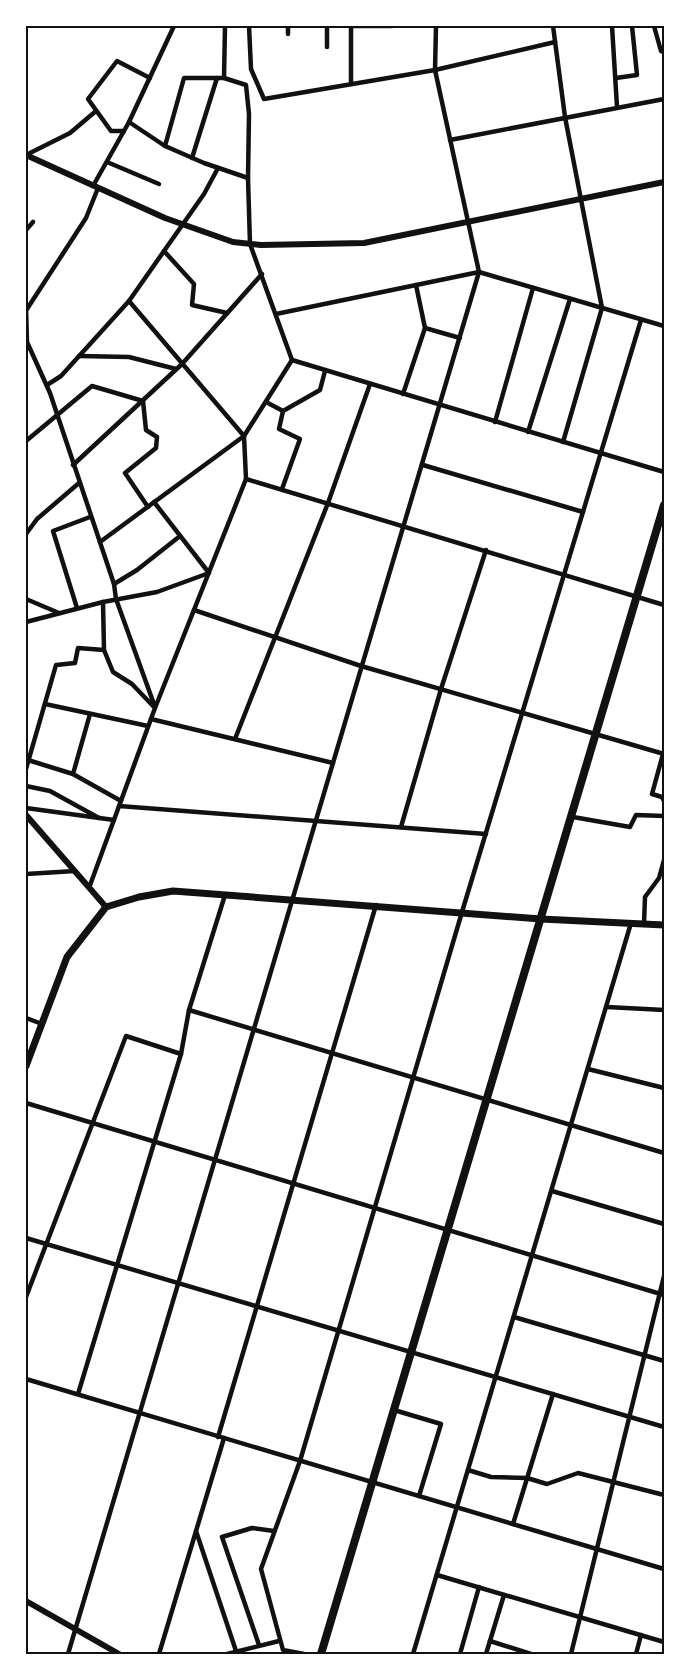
<svg xmlns="http://www.w3.org/2000/svg" width="690" height="1680" font-family="Arial,sans-serif">
  <rect width="100%" height="100%" fill="#fff"/>
  <g fill="none" stroke-linecap="round" stroke-linejoin="round">
    <!-- minor -->
    <g stroke="#111" stroke-width="4.5">
      <polyline points="249,26 251,69 264,99 435,70 555,42"/>
      <polyline points="288,26 288,34"/>
      <polyline points="327,26 327,47"/>
      <polyline points="351,26 351,84"/>
      <polyline points="351,26 392,26"/>
      <polyline points="553,26 565,117 602,308 563,442"/>
      <polyline points="612,26 617,107"/>
      <polyline points="654,26 661,51 664,52"/>
      <polyline points="224,78 225,26"/>
      <polyline points="616,78 637,75 632,26"/>
      <polyline points="129,122 165,146 204,163 248,178"/>
      <polyline points="124,131 111,131 88,99 117,61 150,78"/>
      <polyline points="450,140 664,99"/>
      <polyline points="165,146 184,78 224,78 246,85 249,114 248,178 250,244 292,360"/>
      <polyline points="26,155 70,133 96,111"/>
      <polyline points="192,158 217,78"/>
      <polyline points="107,162 159,184"/>
      <polyline points="93,186 129,122 174,26"/>
      <polyline points="26,230 33,222"/>
      <polyline points="164,251 194,284 192,305 227,313"/>
      <polyline points="129,301 244,436"/>
      <polyline points="26,307 27,342 50,393 114,584 116,599 155,707"/>
      <polyline points="27,309 86,218 98,188"/>
      <polyline points="276,314 479,272 664,326"/>
      <polyline points="425,328 460,338"/>
      <polyline points="79,356 129,357 176,369"/>
      <polyline points="292,360 664,472"/>
      <polyline points="47,385 61,376 129,301 204,194 218,168"/>
      <polyline points="403,394 425,328 416,285"/>
      <polyline points="266,402 283,411"/>
      <polyline points="495,422 533,288"/>
      <polyline points="528,432 570,299"/>
      <polyline points="26,441 92,386 143,401 146,430 157,437 156,448 125,473 148,507"/>
      <polyline points="73,465 182,364 262,274"/>
      <polyline points="423,465 583,512"/>
      <polyline points="246,479 664,605"/>
      <polyline points="282,489 300,439 279,429 283,411 320,390 325,371"/>
      <polyline points="26,534 37,519 79,483"/>
      <polyline points="100,542 244,436"/>
      <polyline points="114,584 137,570 180,536"/>
      <polyline points="26,599 59,613"/>
      <polyline points="103,602 104,650 113,672 132,684 154,707"/>
      <polyline points="77,608 53,531 90,517"/>
      <polyline points="194,610 361,666 664,754"/>
      <polyline points="26,622 103,602 157,592 209,573 154,502"/>
      <polyline points="45,704 148,726"/>
      <polyline points="151,719 333,763"/>
      <polyline points="235,739 328,503 370,384"/>
      <polyline points="663,754 652,794 662,797 664,801"/>
      <polyline points="28,760 73,774 121,801"/>
      <polyline points="26,769 56,665 75,663 78,648 104,650"/>
      <polyline points="73,774 90,714"/>
      <polyline points="26,786 50,791 99,818"/>
      <polyline points="119,806 486,834"/>
      <polyline points="26,808 114,820"/>
      <polyline points="573,817 630,827 636,815 664,816"/>
      <polyline points="401,827 441,689 486,550"/>
      <polyline points="26,874 75,871"/>
      <polyline points="89,888 155,708 246,479 244,436 292,360"/>
      <polyline points="644,924 645,897 659,878 664,860"/>
      <polyline points="607,1007 664,1010"/>
      <polyline points="189,1010 664,1153"/>
      <polyline points="26,1018 42,1024"/>
      <polyline points="588,1069 664,1088"/>
      <polyline points="26,1103 664,1295"/>
      <polyline points="552,1191 664,1224"/>
      <polyline points="26,1238 664,1427"/>
      <polyline points="26,1297 126,1036 181,1054"/>
      <polyline points="514,1317 664,1361"/>
      <polyline points="26,1379 664,1569"/>
      <polyline points="78,1394 181,1054 189,1010 225,895"/>
      <polyline points="394,1410 441,1424 419,1496"/>
      <polyline points="218,1437 376,905"/>
      <polyline points="468,1470 491,1477 527,1478 547,1484 578,1473 664,1495"/>
      <polyline points="513,1524 553,1394"/>
      <polyline points="196,1531 236,1651"/>
      <polyline points="437,1575 664,1642"/>
      <polyline points="490,1641 531,1654"/>
      <polyline points="259,1645 222,1537 252,1528 274,1531"/>
      <polyline points="68,1654 479,272 435,70 436,26"/>
      <polyline points="159,1654 224,1438"/>
      <polyline points="227,1654 279,1641"/>
      <polyline points="304,1654 283,1650 261,1569 300,1461 462,912 641,320"/>
      <polyline points="413,1654 631,923"/>
      <polyline points="460,1654 479,1587"/>
      <polyline points="486,1654 504,1595"/>
      <polyline points="571,1654 664,1276"/>
      <polyline points="636,1654 641,1635"/>
    </g>
    <!-- tertiary -->
    <g stroke="#111" stroke-width="6">
      <polyline points="26,155 165,218 233,242 261,245 364,243 664,182"/>
      <polyline points="26,815 106,907"/>
      <polyline points="26,1601 119,1654"/>
    </g>
    <!-- secondary -->
    <polyline stroke="#111" stroke-width="7" points="26,1066 67,957 106,907 139,897 173,891 541,919 664,925"/>
    <!-- primary -->
    <polyline stroke="#111" stroke-width="8" points="321,1654 664,505"/>
  </g>
  <!-- border -->
  <rect width="690" height="1680" fill="none" stroke="#ffffff" stroke-width="54"/>
  <rect x="27" y="27" width="636" height="1626" fill="none" stroke="#111" stroke-width="2"/>
</svg>
